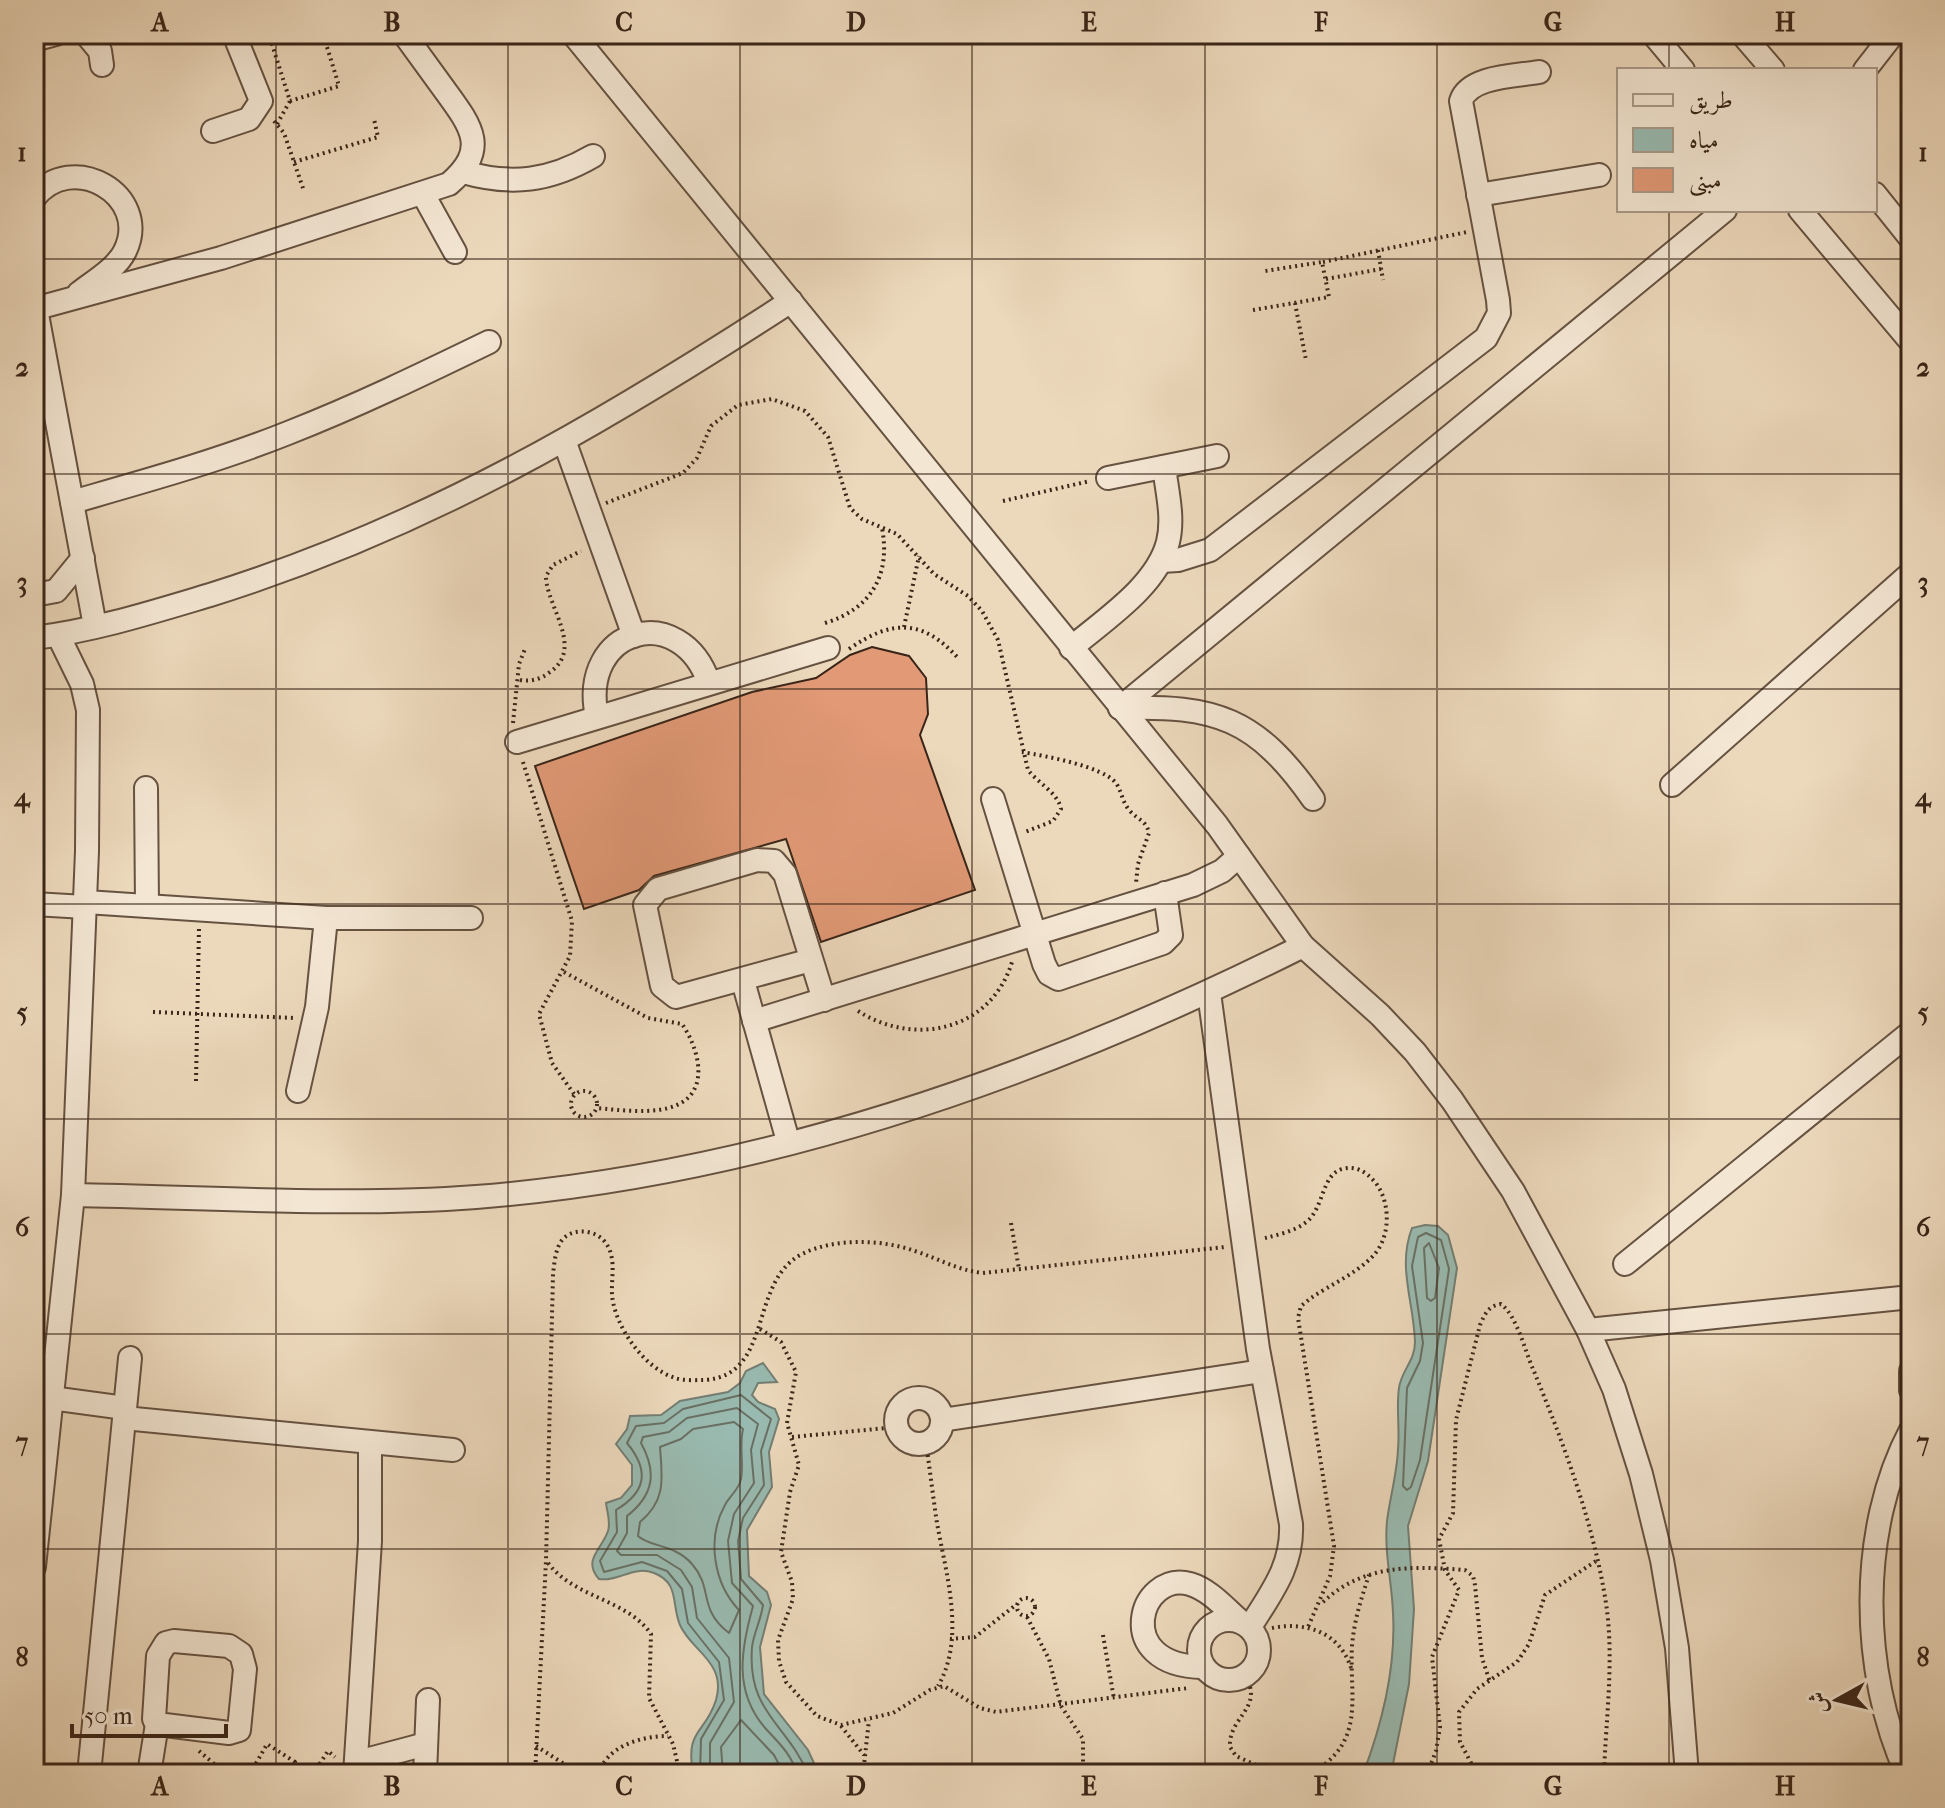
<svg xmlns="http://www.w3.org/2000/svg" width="1945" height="1808" font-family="'IM FELL French Canon',Amiri,serif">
  <rect width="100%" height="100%" fill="#ecd8bb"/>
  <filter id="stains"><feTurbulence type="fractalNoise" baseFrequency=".0025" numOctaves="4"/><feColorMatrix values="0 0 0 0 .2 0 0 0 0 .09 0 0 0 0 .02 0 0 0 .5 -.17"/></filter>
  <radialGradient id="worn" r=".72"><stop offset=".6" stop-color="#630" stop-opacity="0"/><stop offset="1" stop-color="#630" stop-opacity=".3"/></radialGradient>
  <!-- water -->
  <g fill="#99bab0" stroke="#737e73" stroke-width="2">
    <path d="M1425 1225 1438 1226 1448 1235 1457 1268 1428 1461 1408 1526 1414 1609 1409 1684 1391 1774H1363C1382 1724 1396 1667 1393 1613 1392 1582 1384 1553 1387 1521 1390 1497 1397 1474 1398 1449 1400 1429 1396 1407 1399 1388 1401 1371 1415 1361 1415 1342 1414 1302 1397 1267 1412 1228Z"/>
    <path d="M763 1363 777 1382 758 1383 752 1395 758 1402 775 1409 779 1419 769 1452 772 1487 747 1530 749 1576 767 1592 771 1605 760 1647 764 1694 808 1750 819 1774H693C685 1728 705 1735 716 1700 727 1662 691 1651 680 1625 671 1604 680 1583 654 1573 633 1565 619 1582 599 1579 582 1560 602 1549 608 1531 611 1522 607 1512 606 1503L621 1498 632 1485V1465L616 1444 627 1429 630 1416 661 1415 680 1401 728 1392 740 1383 746 1371Z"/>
  </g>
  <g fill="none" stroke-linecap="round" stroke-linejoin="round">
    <!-- shore -->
    <g stroke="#697064" stroke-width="2">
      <polygon points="1426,1233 1441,1240 1449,1269 1420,1460 1411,1487 1407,1490 1403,1486 1407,1388 1420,1361 1423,1343 1412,1266 1418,1237"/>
      <polygon points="1429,1243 1439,1268 1435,1298 1431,1301 1427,1298 1424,1248"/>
      <path d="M734 1422 743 1429C739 1446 744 1463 741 1479 740 1488 729 1497 725 1505 706 1539 714 1584 739 1610L729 1633C697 1608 714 1589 692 1564 675 1544 649 1547 638 1536L640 1522C667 1500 662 1477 660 1447L681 1439 693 1429Z"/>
      <path d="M700 1774 701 1739 724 1700 719 1662 688 1623 682 1589 667 1571 642 1562 604 1572 600 1561 617 1532 616 1510C646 1492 650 1471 627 1443L636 1426 664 1423 683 1409 741 1395 771 1419 761 1451 764 1485 743 1518 738 1541 741 1579 763 1605C761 1620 754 1632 752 1647 747 1713 786 1722 808 1774"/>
      <path d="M710 1774V1743L734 1702 729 1658 697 1618 692 1587 681 1570 657 1555H621L617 1551 627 1533V1516C654 1495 657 1472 641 1443L643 1437 669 1432 687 1418 737 1408 758 1424 751 1450 754 1483 734 1514 728 1541 732 1583 753 1606C741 1649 733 1692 766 1729 779 1743 792 1755 797 1774"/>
      <polyline points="723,1774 721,1747 741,1720 774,1755 784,1774"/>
    </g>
  </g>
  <!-- building -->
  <polygon fill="#e19976" stroke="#392518" stroke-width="2" points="872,647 909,656 926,678 928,714 920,735 975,890 821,942 786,839 654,876 639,890 584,909 535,766 752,692 816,678 850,655"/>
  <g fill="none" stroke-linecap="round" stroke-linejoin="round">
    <defs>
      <g id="minor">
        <polyline points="86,34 100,51 102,65"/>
        <polyline points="573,34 1217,825 1303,946 1380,1015 1415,1052 1452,1100 1513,1191 1588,1330 1614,1389 1641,1474 1662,1560 1677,1648 1687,1774"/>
        <polyline points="1653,34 1683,70"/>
        <polyline points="1742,34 1773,70"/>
        <polyline points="34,40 56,34"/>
        <polyline points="1865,70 1893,34"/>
        <polyline points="213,131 249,119 261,101 234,34"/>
        <path d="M463 172C512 186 550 181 593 156"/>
        <polyline points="423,194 455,252"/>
        <polyline points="1875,194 1911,239"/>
        <polyline points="1478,195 1599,175"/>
        <path d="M34 198C71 149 152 195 125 251 117 268 93 282 79 293"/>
        <polyline points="1800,210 1911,342"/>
        <path d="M34 309 221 258 449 184C490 149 471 126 444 89 431 71 417 52 404 34"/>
        <polyline points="36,309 95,626"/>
        <polyline points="565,443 634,636"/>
        <polyline points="1108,478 1217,456"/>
        <path d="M72 502C145 481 218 461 288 433 357 406 423 374 489 342"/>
        <path d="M1161 561 1178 560 1210 550 1486 338 1499 313 1498 300 1461 101C1469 76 1516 76 1539 72"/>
        <polyline points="34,595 56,591 83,558"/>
        <path d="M34 638C93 631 153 612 210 595 427 527 602 424 791 301"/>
        <path d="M1071 648C1104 620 1157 586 1168 542 1174 518 1167 491 1164 467"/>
        <polyline points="1120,708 1725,210"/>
        <path d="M1120 708C1216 705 1256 718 1313 799"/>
        <path d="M597 717C578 627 681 600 709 683"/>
        <polyline points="517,742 828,648"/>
        <polyline points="1672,785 1911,573"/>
        <polyline points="146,788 147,906"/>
        <polyline points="993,799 1044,964 1049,974 1058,979 1163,943 1171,935 1165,893"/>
        <polyline points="86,902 326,918 471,918"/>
        <polyline points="34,904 85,907"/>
        <polyline points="811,960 676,997 662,986 645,905 658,889 757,860 774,861 785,874 824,1000"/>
        <polyline points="743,981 788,1141"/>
        <path d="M1209 993 1258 1349 1291 1524C1293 1566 1271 1593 1250 1627"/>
        <polyline points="754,1021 1193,885 1222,871 1239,856"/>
        <polyline points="298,1091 317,1007 326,918"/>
        <path d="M73 1195C206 1197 342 1207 476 1197 763 1175 1047 1074 1303 946"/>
        <polyline points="1625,1264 1911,1032"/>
        <polyline points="1588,1330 1911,1297"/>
        <polyline points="1911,1371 1911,1390"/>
        <polyline points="51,1398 125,1408"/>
        <circle cx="919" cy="1421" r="23"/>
        <polyline points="124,1418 453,1450"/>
        <polyline points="942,1420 1262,1371"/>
        <polyline points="34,1567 73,1195 87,851 88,710 82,684 58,635"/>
        <circle cx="1229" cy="1650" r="30"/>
        <polygon points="174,1641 229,1646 241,1654 245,1669 239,1730 229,1733 157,1724 154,1719 158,1656 166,1643"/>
        <path d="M1203 1667C1111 1666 1139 1570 1190 1584 1210 1590 1225 1608 1240 1621"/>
        <polyline points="358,1762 426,1744"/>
        <polyline points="89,1774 130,1358"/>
        <polyline points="149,1774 157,1724"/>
        <polyline points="355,1774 370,1541 370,1443"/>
        <polyline points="425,1774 428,1700"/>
        <path d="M1907 1774C1860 1672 1858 1529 1911 1430"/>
      </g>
    </defs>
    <!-- minor casing -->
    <use href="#minor" stroke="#665241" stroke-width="26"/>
    <!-- path -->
    <g stroke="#392518" stroke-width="4" stroke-dasharray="2 4" stroke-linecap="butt">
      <polyline points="270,38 290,101 339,86 323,34"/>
      <polyline points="274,121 284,133 304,191"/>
      <polyline points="277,124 290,101"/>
      <polyline points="294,162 378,137 374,119"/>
      <polyline points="1378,250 1383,280"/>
      <polyline points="1323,262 1467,232"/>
      <polyline points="1326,279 1381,269"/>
      <polyline points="1295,303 1306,360"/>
      <polyline points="1253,310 1329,297 1322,262 1265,271"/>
      <polyline points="1003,501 1090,481"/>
      <path d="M606 503 683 473 697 458 711 426 738 405 772 399 805 411 828 437 850 508 862 519 897 534 934 574 968 596 982 611 998 640 1028 770C1038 783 1058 793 1061 809L1053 821 1025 832"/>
      <path d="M825 623C871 609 891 575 882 528"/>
      <polyline points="904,627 919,556"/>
      <path d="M849 649C891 620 922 618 958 658"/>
      <path d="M520 680C531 682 541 679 550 672 585 648 546 606 546 576L553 565 581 551"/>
      <polyline points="513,723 519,664 525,649"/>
      <path d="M1022 752C1045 756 1102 766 1116 783 1122 792 1122 802 1130 811 1138 820 1146 820 1149 833L1138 864 1136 883"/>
      <polyline points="523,762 572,921 570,956 539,1014 552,1063 574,1094"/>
      <path d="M564 972 648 1018 682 1024C698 1047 711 1090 677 1105 655 1115 620 1110 596 1108"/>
      <path d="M858 1011C914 1047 991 1031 1012 962"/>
      <polyline points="153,1012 294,1018"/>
      <polyline points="196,1081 199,928"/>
      <circle cx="584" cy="1104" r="13"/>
      <polyline points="1011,1223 1019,1269"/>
      <path d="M1265 1238C1278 1235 1294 1231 1305 1223 1324 1210 1321 1175 1342 1169 1356 1165 1366 1172 1375 1182 1391 1202 1391 1237 1373 1256 1357 1273 1330 1285 1311 1298L1301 1306 1298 1318 1334 1546 1330 1576 1308 1627"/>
      <polyline points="760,1329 781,1342 796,1372 787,1423 799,1465 790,1492 781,1552 792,1582 793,1599 778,1640 779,1661 786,1682 817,1716 841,1725 893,1713 930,1690 944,1686 980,1708 996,1712 1189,1688"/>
      <polyline points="792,1437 897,1427"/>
      <path d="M926 1443C930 1470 933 1497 937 1523 946 1574 966 1638 938 1686"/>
      <path d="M548 1563C574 1598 627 1599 651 1634L649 1698 673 1744 680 1774"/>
      <circle cx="1026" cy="1607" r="9"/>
      <path d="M1323 1602C1364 1564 1411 1566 1465 1570L1473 1576 1475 1585 1482 1658 1490 1682"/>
      <polyline points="1027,1617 1049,1659 1061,1706 1083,1739 1083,1763 1077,1774"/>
      <path d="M1272 1628C1307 1621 1340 1633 1351 1668"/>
      <polyline points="1103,1635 1114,1699"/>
      <polyline points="950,1639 975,1637 1017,1604"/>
      <path d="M1245 1676C1265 1708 1228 1717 1230 1747L1236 1756 1276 1774"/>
      <polyline points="841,1726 864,1755"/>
      <polyline points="536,1746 580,1774"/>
      <polyline points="199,1751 226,1774"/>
      <polyline points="294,1764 310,1774"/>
      <polyline points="250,1774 267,1744 295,1762 289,1774"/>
      <polyline points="313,1774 328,1751 335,1757"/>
      <path d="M535 1774 546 1561 553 1275C554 1265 555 1254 559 1245 567 1227 594 1228 605 1242 617 1257 611 1278 612 1295 615 1327 644 1368 675 1378 684 1381 696 1380 705 1380 774 1375 748 1282 802 1254 834 1238 881 1239 915 1251 939 1259 957 1270 983 1273L1225 1247"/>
      <path d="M599 1774C606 1746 642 1736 668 1736"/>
      <polyline points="863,1774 869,1720"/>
      <path d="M1310 1774C1367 1742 1349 1698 1352 1646 1354 1620 1362 1596 1370 1572"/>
      <path d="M1427 1774 1436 1751 1440 1727 1432 1657 1459 1590 1445 1570 1439 1539 1453 1513 1456 1420 1480 1325C1485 1314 1488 1306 1501 1304 1517 1316 1525 1351 1533 1369 1563 1442 1592 1519 1605 1597 1615 1654 1606 1716 1604 1774"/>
      <polyline points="1477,1774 1460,1742 1459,1712 1477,1689 1517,1662 1529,1644 1545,1595 1596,1561"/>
    </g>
    <!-- minor -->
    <use href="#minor" stroke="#f3e6d3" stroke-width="22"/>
  </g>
  <!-- grid -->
  <path fill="none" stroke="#392518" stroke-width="2" stroke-opacity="0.55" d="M276 34V1774M508 34V1774M740 34V1774M972 34V1774M1205 34V1774M1437 34V1774M1669 34V70M1669 210V1774M34 259H1911M34 474H1911M34 689H1911M34 904H1911M34 1119H1911M34 1334H1911M34 1549H1911"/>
  <!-- margin -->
  <rect width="1945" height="1808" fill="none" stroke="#ecd8bb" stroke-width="88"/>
  <!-- legend -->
  <rect x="1617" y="68" width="260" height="144" fill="#f3e6d3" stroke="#a99988" stroke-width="2"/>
  <rect x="1633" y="94" width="40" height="12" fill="#f3e6d3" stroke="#a99988" stroke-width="2"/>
  <text x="1689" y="108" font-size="24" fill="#392518">طريق</text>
  <rect x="1633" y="128" width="40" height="24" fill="#99bab0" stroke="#a99988" stroke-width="2"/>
  <text x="1689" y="148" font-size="24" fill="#392518">مياه</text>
  <rect x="1633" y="168" width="40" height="24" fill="#e19976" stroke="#a99988" stroke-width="2"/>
  <text x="1689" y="188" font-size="24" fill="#392518">مبنى</text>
  <!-- north arrow -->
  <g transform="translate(1837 1700) rotate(262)" stroke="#f3e6d3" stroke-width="6" paint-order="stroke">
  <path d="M0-6L14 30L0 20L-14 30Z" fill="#392518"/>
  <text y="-12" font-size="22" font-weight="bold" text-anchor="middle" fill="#392518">ش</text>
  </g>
  <!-- scale -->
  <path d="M72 1724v12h154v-12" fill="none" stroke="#392518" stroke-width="4"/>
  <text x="84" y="1724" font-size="24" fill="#392518" stroke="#f3e6d3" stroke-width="6" paint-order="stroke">50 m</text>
  <rect x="44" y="44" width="1857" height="1720" fill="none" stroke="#392518" stroke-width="3"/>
  <g font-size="26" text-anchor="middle" font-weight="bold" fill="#392518">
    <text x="160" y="31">A</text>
    <text x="392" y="31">B</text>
    <text x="624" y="31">C</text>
    <text x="856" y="31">D</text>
    <text x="1089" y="31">E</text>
    <text x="1321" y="31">F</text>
    <text x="1553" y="31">G</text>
    <text x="1785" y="31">H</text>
    <text x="22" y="161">1</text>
    <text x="1923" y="161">1</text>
    <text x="22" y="376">2</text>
    <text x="1923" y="376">2</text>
    <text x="22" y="591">3</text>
    <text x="1923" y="591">3</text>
    <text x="22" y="806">4</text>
    <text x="1923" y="806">4</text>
    <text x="22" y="1021">5</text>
    <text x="1923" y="1021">5</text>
    <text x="22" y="1236">6</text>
    <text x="1923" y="1236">6</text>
    <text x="22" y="1451">7</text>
    <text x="1923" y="1451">7</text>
    <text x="22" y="1666">8</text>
    <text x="1923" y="1666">8</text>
    <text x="160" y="1795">A</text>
    <text x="392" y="1795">B</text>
    <text x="624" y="1795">C</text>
    <text x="856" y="1795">D</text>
    <text x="1089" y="1795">E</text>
    <text x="1321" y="1795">F</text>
    <text x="1553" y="1795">G</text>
    <text x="1785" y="1795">H</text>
  </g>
  <rect width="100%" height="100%" filter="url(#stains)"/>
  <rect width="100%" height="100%" fill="url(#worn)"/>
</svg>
